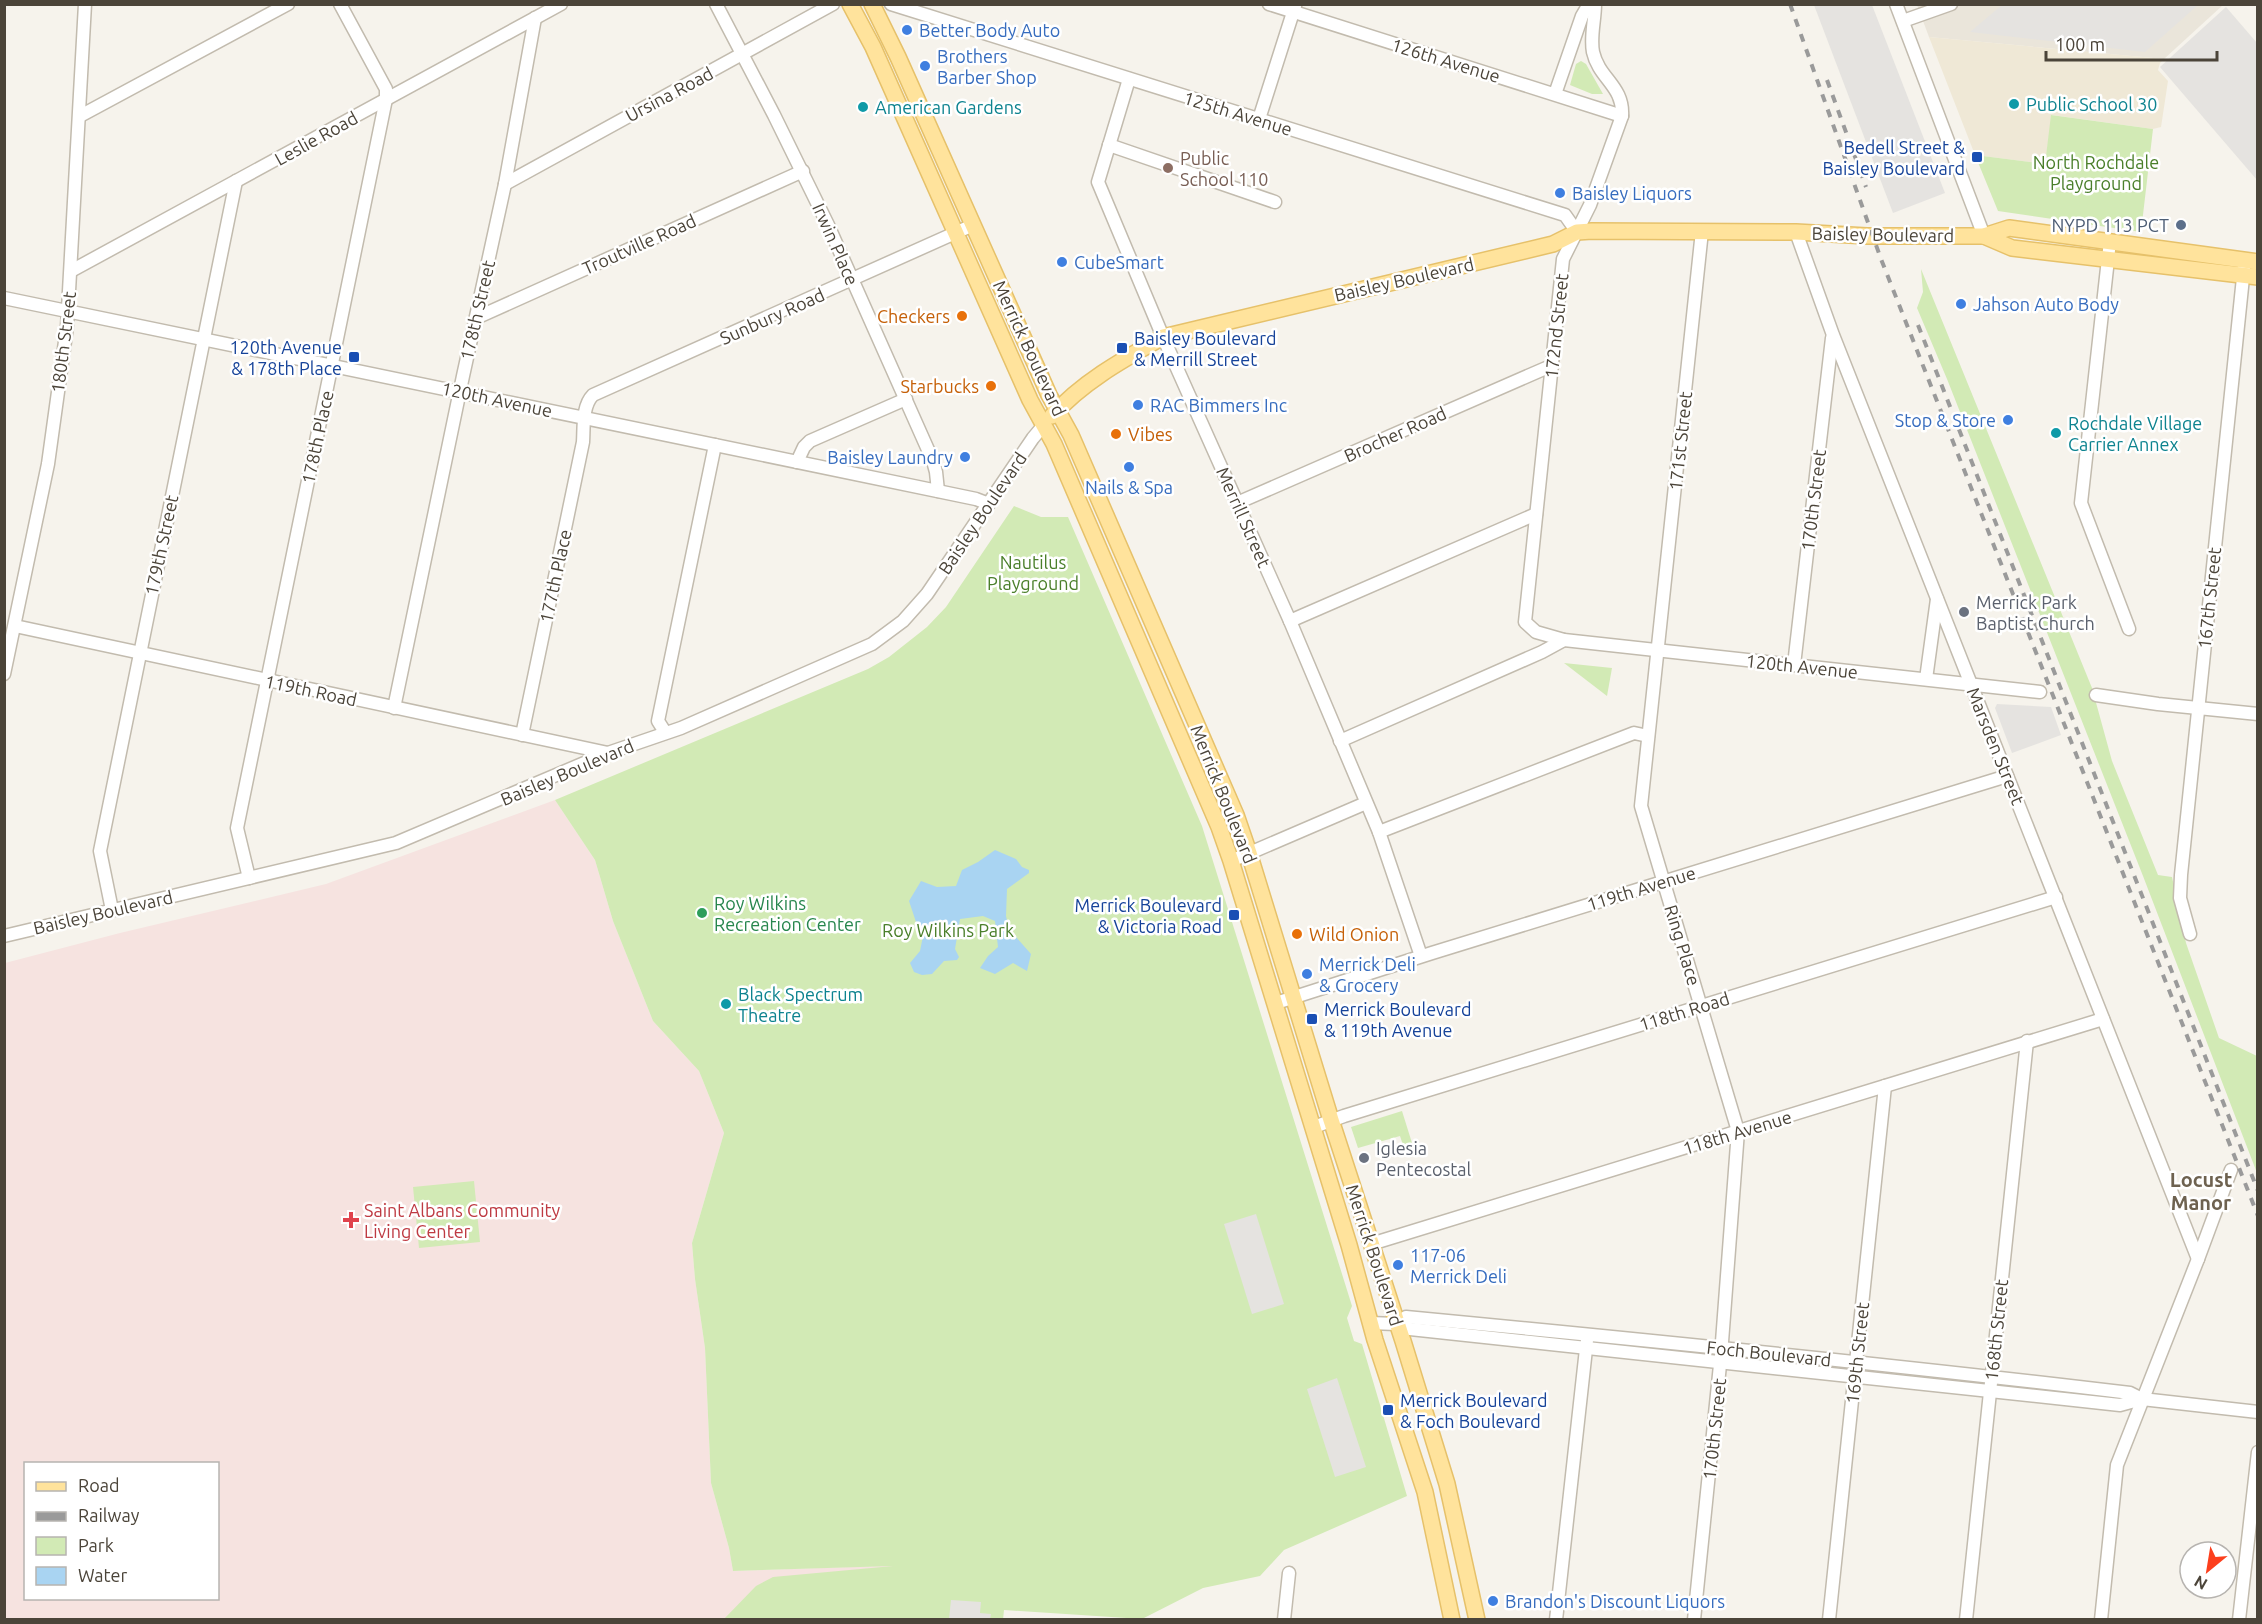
<svg xmlns="http://www.w3.org/2000/svg" width="2262" height="1624" font-family="Ubuntu,sans-serif">
  <rect width="100%" height="100%" fill="#f6f3ec"/>
  <!-- residential -->
  <polygon fill="#eae5da" points="1917,5 2223,5 2164,59 1929,37"/>
  <!-- education -->
  <polygon fill="#efe8d6" points="1929,37 2164,59 2160,63 2158,70 2168,81 2161,127 2153,129 2052,115 2045,164 1975,155"/>
  <!-- medical -->
  <path fill="#f6e3e0" fill-rule="evenodd" d="M555 800 595 860 613 921 653 1021 699 1071 724 1133 692 1243 695 1279 705 1348 711 1483 729 1548 733 1571 907 1565 896 1620H5V963L120 933 326 884ZM26 1464H218V1598H26Z"/>
  <!-- green -->
  <g fill="#d2eab5">
    <polygon points="1581,61 1586,64 1603,94 1592,94 1570,85 1576,64"/>
    <polygon points="2051,115 2153,129 2141,232 1998,211 1975,155 2045,164"/>
    <polygon points="1921,269 2092,688 2112,761 2158,875 2172,877 2186,943 2219,1038 2257,1056 2257,1173 2143,876 1947,379 1917,308 1923,292"/>
    <polygon points="1014,506 1041,517 1068,517 1202,826 1352,1306 1347,1318 1354,1341 1362,1344 1407,1496 1284,1550 1260,1576 1203,1588 1142,1619 1004,1610 1003,1620 724,1619 756,1586 773,1577 893,1566 733,1571 729,1548 711,1483 705,1348 695,1279 692,1243 724,1133 699,1071 653,1021 613,921 595,860 555,800 868,669 889,657 927,627 946,607"/>
    <polygon points="1564,663 1612,668 1607,696"/>
    <polygon points="1402,1111 1412,1143 1403,1145 1400,1136 1358,1148 1351,1127"/>
    <polygon points="474,1181 480,1242 419,1248 413,1187"/>
  </g>
  <!-- parking -->
  <g fill="#e5e3e0">
    <polygon points="1814,5 1872,5 1945,193 1893,213"/>
    <polygon points="2002,5 2002,4 2198,5 2145,52 1970,32"/>
    <polygon points="2226,7 2257,43 2257,180 2160,67"/>
    <polygon points="1997,704 2051,707 2061,735 2012,753 1995,708"/>
    <polygon points="1256,1214 1284,1304 1252,1314 1224,1224"/>
    <polygon points="1337,1378 1366,1467 1335,1477 1307,1389"/>
    <polygon points="951,1600 981,1602 980,1613 991,1614 990,1619 949,1619"/>
  </g>
  <!-- water -->
  <polygon fill="#a9d4f2" points="995,850 1016,859 1022,867 1029,870 1029,873 1007,889 1006,916 1009,929 1031,954 1027,971 1013,963 995,974 980,968 988,956 998,947 995,921 983,916 960,919 955,949 959,957 957,960 944,961 932,974 922,975 914,972 910,963 920,951 923,936 916,922 909,901 921,881 937,887 956,886 962,870 978,862"/>
  <g fill="none" stroke-linecap="round" stroke-linejoin="round">
    <defs>
      <g id="minor">
        <polyline points="716,4 774,115 828,225 933,461 936,472 938,491"/>
        <polyline points="891,4 1565,215 1577,232"/>
        <polyline points="1269,4 1622,116"/>
        <path d="M1595 4C1595 20 1590 37 1593 52 1599 79 1624 86 1622 116L1590 205 1563 259 1525 622 1536 632 1564 640 2040 692"/>
        <polyline points="1896,4 1984,236"/>
        <polyline points="1903,21 1951,4"/>
        <polyline points="1129,79 1098,182 1163,337 1290,621 1379,832 1421,956"/>
        <polyline points="1555,94 1582,16 1589,4"/>
        <polyline points="80,116 288,4"/>
        <polyline points="1259,119 1295,6"/>
        <polyline points="1109,145 1275,202"/>
        <polyline points="505,184 833,4"/>
        <polyline points="1796,232 1833,335 2198,1259"/>
        <polyline points="2110,241 2081,503 2129,629"/>
        <polyline points="71,271 561,4"/>
        <polyline points="4,298 976,499 989,504"/>
        <polyline points="476,318 803,171"/>
        <polyline points="797,462 804,447 810,441 906,399"/>
        <polyline points="1237,503 1553,365"/>
        <polyline points="1290,621 1536,514"/>
        <polyline points="15,626 608,753"/>
        <polyline points="1794,665 1832,338"/>
        <polyline points="4,674 48,464 67,327 85,4"/>
        <polyline points="1926,679 1937,599"/>
        <polyline points="2096,695 2158,704 2258,714"/>
        <polyline points="394,708 463,376 505,184 535,18"/>
        <polyline points="665,732 658,721 715,445"/>
        <path d="M522 735 583 442C584 427 582 406 593 395L973 225"/>
        <polyline points="1340,741 1542,652 1564,640"/>
        <polyline points="1379,832 1634,733 1648,736"/>
        <polyline points="1231,861 1366,803"/>
        <polyline points="249,878 237,828 386,99 386,89 340,4"/>
        <polyline points="112,910 100,851 236,181"/>
        <polyline points="2190,934 2180,898 2181,875 2244,268"/>
        <polyline points="4,936 396,843 608,753 681,728 872,644 903,621 927,594 1033,438 1044,425"/>
        <polyline points="1276,1003 1432,953 2007,776"/>
        <polyline points="1314,1127 1344,1116 2056,897"/>
        <polyline points="1371,1244 2103,1019"/>
        <polyline points="1370,1323 1396,1324 1410,1329 2120,1405 2142,1399 2258,1412"/>
        <path d="M1396 1324 1406 1317C1647 1340 1889 1364 2130 1393L2142 1399"/>
        <polyline points="1284,1620 1289,1573"/>
        <polyline points="1556,1620 1587,1340"/>
        <polyline points="1694,1620 1721,1355 1738,1131 1641,806 1702,231"/>
        <polyline points="1829,1620 1885,1086"/>
        <polyline points="1966,1620 2027,1041"/>
        <polyline points="2101,1620 2117,1465 2198,1259 2231,1170"/>
        <polyline points="2239,1620 2258,1452"/>
      </g>
      <g id="major">
        <polyline points="850,4 873,47 1030,400 1054,444 1219,827 1231,861 1349,1245 1375,1340 1425,1492 1452,1620"/>
        <polyline points="872,4 898,57 1049,395 1071,435 1236,815 1249,853 1331,1120 1403,1341 1447,1484 1477,1620"/>
        <polyline points="1984,236 2012,248 2258,277"/>
        <path d="M1052 416C1082 382 1124 359 1163 337L1553 244 1577 232 1592 231 1796 232 1867 236H1984L2009 228 2258 262"/>
      </g>
    </defs>
    <!-- minor casing -->
    <use href="#minor" stroke="#c2bbae" stroke-width="15"/>
    <!-- major casing -->
    <use href="#major" stroke="#e6c16a" stroke-width="18"/>
    <!-- minor -->
    <use href="#minor" stroke="#fff" stroke-width="12"/>
    <!-- major -->
    <use href="#major" stroke="#ffe39c" stroke-width="15"/>
    <!-- rail -->
    <g stroke="#9a9a9a" stroke-width="4" stroke-dasharray="8 8" stroke-linecap="butt">
      <polyline points="1790,4 1881,259 2258,1216"/>
      <polyline points="1827,80 1866,187"/>
      <polyline points="1918,325 2258,1191"/>
    </g>
  </g>
  <!-- markers -->
  <g fill="#3f7fe0" stroke="#fff" stroke-width="2">
    <circle cx="907" cy="30" r="6"/>
    <circle cx="925" cy="66" r="6"/>
    <circle cx="1560" cy="193" r="6"/>
    <circle cx="1062" cy="262" r="6"/>
    <circle cx="1961" cy="304" r="6"/>
    <circle cx="1138" cy="405" r="6"/>
    <circle cx="2008" cy="420" r="6"/>
    <circle cx="965" cy="457" r="6"/>
    <circle cx="1129" cy="467" r="6"/>
    <circle cx="1307" cy="974" r="6"/>
    <circle cx="1398" cy="1265" r="6"/>
    <circle cx="1493" cy="1601" r="6"/>
  </g>
  <g fill="#0f9aa8" stroke="#fff" stroke-width="2">
    <circle cx="2014" cy="104" r="6"/>
    <circle cx="863" cy="107" r="6"/>
    <circle cx="2056" cy="433" r="6"/>
    <circle cx="726" cy="1004" r="6"/>
  </g>
  <g fill="#1a4fb4" stroke="#fff" stroke-width="2">
    <rect x="1971" y="151" width="12" height="12" rx="3"/>
    <rect x="1116" y="342" width="12" height="12" rx="3"/>
    <rect x="348" y="351" width="12" height="12" rx="3"/>
    <rect x="1228" y="909" width="12" height="12" rx="3"/>
    <rect x="1306" y="1013" width="12" height="12" rx="3"/>
    <rect x="1382" y="1404" width="12" height="12" rx="3"/>
  </g>
  <circle fill="#8d6e63" stroke="#fff" stroke-width="2" cx="1168" cy="168" r="6"/>
  <circle fill="#5c6f8a" stroke="#fff" stroke-width="2" cx="2181" cy="225" r="6"/>
  <g fill="#e8710a" stroke="#fff" stroke-width="2">
    <circle cx="962" cy="316" r="6"/>
    <circle cx="991" cy="386" r="6"/>
    <circle cx="1116" cy="434" r="6"/>
    <circle cx="1297" cy="934" r="6"/>
  </g>
  <g fill="#6b7280" stroke="#fff" stroke-width="2">
    <circle cx="1964" cy="612" r="6"/>
    <circle cx="1364" cy="1158" r="6"/>
  </g>
  <circle fill="#2e9e5b" stroke="#fff" stroke-width="2" cx="702" cy="913" r="6"/>
  <path fill="#e0444e" stroke="#fff" stroke-width="2" d="M348 1211h6v6h6v6h-6v6h-6v-6h-6v-6h6z"/>
  <g text-anchor="middle" dominant-baseline="central" stroke-width="5" stroke-linejoin="round" paint-order="stroke">
    <!-- shop labels -->
    <g font-size="18" fill="#366cbe" stroke="#fff" text-anchor="start">
      <text x="919" y="30">Better Body Auto</text>
      <text x="937" y="56">Brothers<tspan x="937" dy="21">Barber Shop</tspan></text>
      <text x="1572" y="193">Baisley Liquors</text>
      <text x="1074" y="262">CubeSmart</text>
      <text x="1973" y="304">Jahson Auto Body</text>
      <text x="1150" y="405">RAC Bimmers Inc</text>
      <text x="1996" y="420" text-anchor="end">Stop &amp; Store</text>
      <text x="953" y="457" text-anchor="end">Baisley Laundry</text>
      <text x="1129" y="487" text-anchor="middle">Nails &amp; Spa</text>
      <text x="1319" y="964">Merrick Deli<tspan x="1319" dy="21">&amp; Grocery</tspan></text>
      <text x="1410" y="1255">117-06<tspan x="1410" dy="21">Merrick Deli</tspan></text>
      <text x="1505" y="1601">Brandon's Discount Liquors</text>
    </g>
    <!-- street labels -->
    <g font-size="18" fill="#4b4439" stroke="#fff">
      <text transform="translate(1446 60) rotate(17)">126th Avenue</text>
      <text transform="translate(669 94) rotate(-28)">Ursina Road</text>
      <text transform="translate(1238 113) rotate(17)">125th Avenue</text>
      <text transform="translate(316 138) rotate(-29)">Leslie Road</text>
      <text transform="translate(1883 234) rotate(1)">Baisley Boulevard</text>
      <text transform="translate(639 244) rotate(-24)">Troutville Road</text>
      <text transform="translate(836 244) rotate(66)">Irwin Place</text>
      <text transform="translate(1404 279) rotate(-13)">Baisley Boulevard</text>
      <text transform="translate(477 310) rotate(-77)">178th Street</text>
      <text transform="translate(772 316) rotate(-24)">Sunbury Road</text>
      <text transform="translate(1556 326) rotate(-84)">172nd Street</text>
      <text transform="translate(63 342) rotate(-83)">180th Street</text>
      <text transform="translate(1030 348) rotate(65)">Merrick Boulevard</text>
      <text transform="translate(497 399) rotate(12)">120th Avenue</text>
      <text transform="translate(1395 434) rotate(-24)">Brocher Road</text>
      <text transform="translate(317 437) rotate(-78)">178th Place</text>
      <text transform="translate(1680 441) rotate(-84)">171st Street</text>
      <text transform="translate(1813 500) rotate(-83)">170th Street</text>
      <text transform="translate(982 513) rotate(-56)">Baisley Boulevard</text>
      <text transform="translate(1244 517) rotate(66)">Merrill Street</text>
      <text transform="translate(161 545) rotate(-78)">179th Street</text>
      <text transform="translate(555 576) rotate(-78)">177th Place</text>
      <text transform="translate(2209 598) rotate(-84)">167th Street</text>
      <text transform="translate(1802 666) rotate(6)">120th Avenue</text>
      <text transform="translate(311 690) rotate(12)">119th Road</text>
      <text transform="translate(1996 746) rotate(68)">Marsden Street</text>
      <text transform="translate(567 772) rotate(-23)">Baisley Boulevard</text>
      <text transform="translate(1224 794) rotate(68)">Merrick Boulevard</text>
      <text transform="translate(1641 888) rotate(-17)">119th Avenue</text>
      <text transform="translate(103 912) rotate(-13)">Baisley Boulevard</text>
      <text transform="translate(1683 945) rotate(73)">Ring Place</text>
      <text transform="translate(1684 1011) rotate(-17)">118th Road</text>
      <text transform="translate(1737 1132) rotate(-17)">118th Avenue</text>
      <text transform="translate(1375 1255) rotate(72)">Merrick Boulevard</text>
      <text transform="translate(1996 1330) rotate(-84)">168th Street</text>
      <text transform="translate(1769 1353) rotate(6)">Foch Boulevard</text>
      <text transform="translate(1857 1353) rotate(-84)">169th Street</text>
      <text transform="translate(1714 1429) rotate(-84)">170th Street</text>
    </g>
    <!-- culture labels -->
    <g font-size="18" fill="#0d838f" stroke="#fff" text-anchor="start">
      <text x="2026" y="104">Public School 30</text>
      <text x="875" y="107">American Gardens</text>
      <text x="2068" y="423">Rochdale Village<tspan x="2068" dy="21">Carrier Annex</tspan></text>
      <text x="738" y="994">Black Spectrum<tspan x="738" dy="21">Theatre</tspan></text>
    </g>
    <!-- transit labels -->
    <g font-size="18" fill="#164399" stroke="#fff" text-anchor="end">
      <text x="1965" y="147">Bedell Street &amp;<tspan x="1965" dy="21">Baisley Boulevard</tspan></text>
      <text x="1134" y="338" text-anchor="start">Baisley Boulevard<tspan x="1134" dy="21">&amp; Merrill Street</tspan></text>
      <text x="342" y="347">120th Avenue<tspan x="342" dy="21">&amp; 178th Place</tspan></text>
      <text x="1222" y="905">Merrick Boulevard<tspan x="1222" dy="21">&amp; Victoria Road</tspan></text>
      <text x="1324" y="1009" text-anchor="start">Merrick Boulevard<tspan x="1324" dy="21">&amp; 119th Avenue</tspan></text>
      <text x="1400" y="1400" text-anchor="start">Merrick Boulevard<tspan x="1400" dy="21">&amp; Foch Boulevard</tspan></text>
    </g>
    <!-- education labels -->
    <g font-size="18" fill="#785e54" stroke="#fff" text-anchor="start">
      <text x="1180" y="158">Public<tspan x="1180" dy="21">School 110</tspan></text>
    </g>
    <!-- park labels -->
    <g font-size="18" fill="#4a7f2a" stroke="#fff">
      <text x="2096" y="162">North Rochdale<tspan x="2096" dy="21">Playground</tspan></text>
      <text x="1033" y="562">Nautilus<tspan x="1033" dy="21">Playground</tspan></text>
      <text x="948" y="930">Roy Wilkins Park</text>
    </g>
    <!-- service labels -->
    <g font-size="18" fill="#4e5e75" stroke="#fff" text-anchor="end">
      <text x="2169" y="225">NYPD 113 PCT</text>
    </g>
    <!-- food labels -->
    <g font-size="18" fill="#c56008" stroke="#fff" text-anchor="end">
      <text x="950" y="316">Checkers</text>
      <text x="979" y="386">Starbucks</text>
      <text x="1128" y="434" text-anchor="start">Vibes</text>
      <text x="1309" y="934" text-anchor="start">Wild Onion</text>
    </g>
    <!-- worship labels -->
    <g font-size="18" fill="#5b616d" stroke="#fff" text-anchor="start">
      <text x="1976" y="602">Merrick Park<tspan x="1976" dy="21">Baptist Church</tspan></text>
      <text x="1376" y="1148">Iglesia<tspan x="1376" dy="21">Pentecostal</tspan></text>
    </g>
    <!-- leisure labels -->
    <g font-size="18" fill="#27864d" stroke="#fff" text-anchor="start">
      <text x="714" y="903">Roy Wilkins<tspan x="714" dy="21">Recreation Center</tspan></text>
    </g>
    <!-- health labels -->
    <g font-size="18" fill="#be3a42" stroke="#fff" text-anchor="start">
      <text x="364" y="1210">Saint Albans Community<tspan x="364" dy="21">Living Center</tspan></text>
    </g>
    <!-- neighbourhood labels -->
    <g font-size="20" font-weight="bold" fill="#6e6250" stroke="#fff">
      <text x="2201" y="1179">Locust<tspan x="2201" dy="23">Manor</tspan></text>
    </g>
  </g>
  <!-- border -->
  <rect width="2262" height="1624" fill="none" stroke="#4b4439" stroke-width="12"/>
  <!-- legend -->
  <rect x="24" y="1462" width="195" height="138" fill="#ffffff" stroke="#b7b4b0" stroke-width="1.5"/>
  <rect x="36" y="1482" width="30" height="9" fill="#ffe39c" stroke="#b7b4b0" stroke-width="1.5"/>
  <text x="78" y="1492" font-size="18" fill="#4b4439">Road</text>
  <rect x="36" y="1512" width="30" height="9" fill="#9a9a9a" stroke="#b7b4b0" stroke-width="1.5"/>
  <text x="78" y="1522" font-size="18" fill="#4b4439">Railway</text>
  <rect x="36" y="1537" width="30" height="18" fill="#d2eab5" stroke="#b7b4b0" stroke-width="1.5"/>
  <text x="78" y="1552" font-size="18" fill="#4b4439">Park</text>
  <rect x="36" y="1567" width="30" height="18" fill="#a9d4f2" stroke="#b7b4b0" stroke-width="1.5"/>
  <text x="78" y="1582" font-size="18" fill="#4b4439">Water</text>
  <!-- north arrow -->
  <g transform="translate(2208 1570) rotate(210)"><circle r="28" fill="#ffffff" stroke="#b7b4b0" stroke-width="1.5"/>
  <path d="M0-4.5L10 22L0 15L-10 22Z" fill="#fc3f1d"/>
  <text y="-9" font-size="16" font-weight="bold" text-anchor="middle" fill="#4b4439">N</text>
  </g>
  <!-- scale -->
  <path d="M2046 51v9h171v-9" fill="none" stroke="#4b4439" stroke-width="3"/>
  <text x="2055" y="51" font-size="18" fill="#4b4439" stroke="#ffffff" stroke-width="4.5" paint-order="stroke">100 m</text>
</svg>
